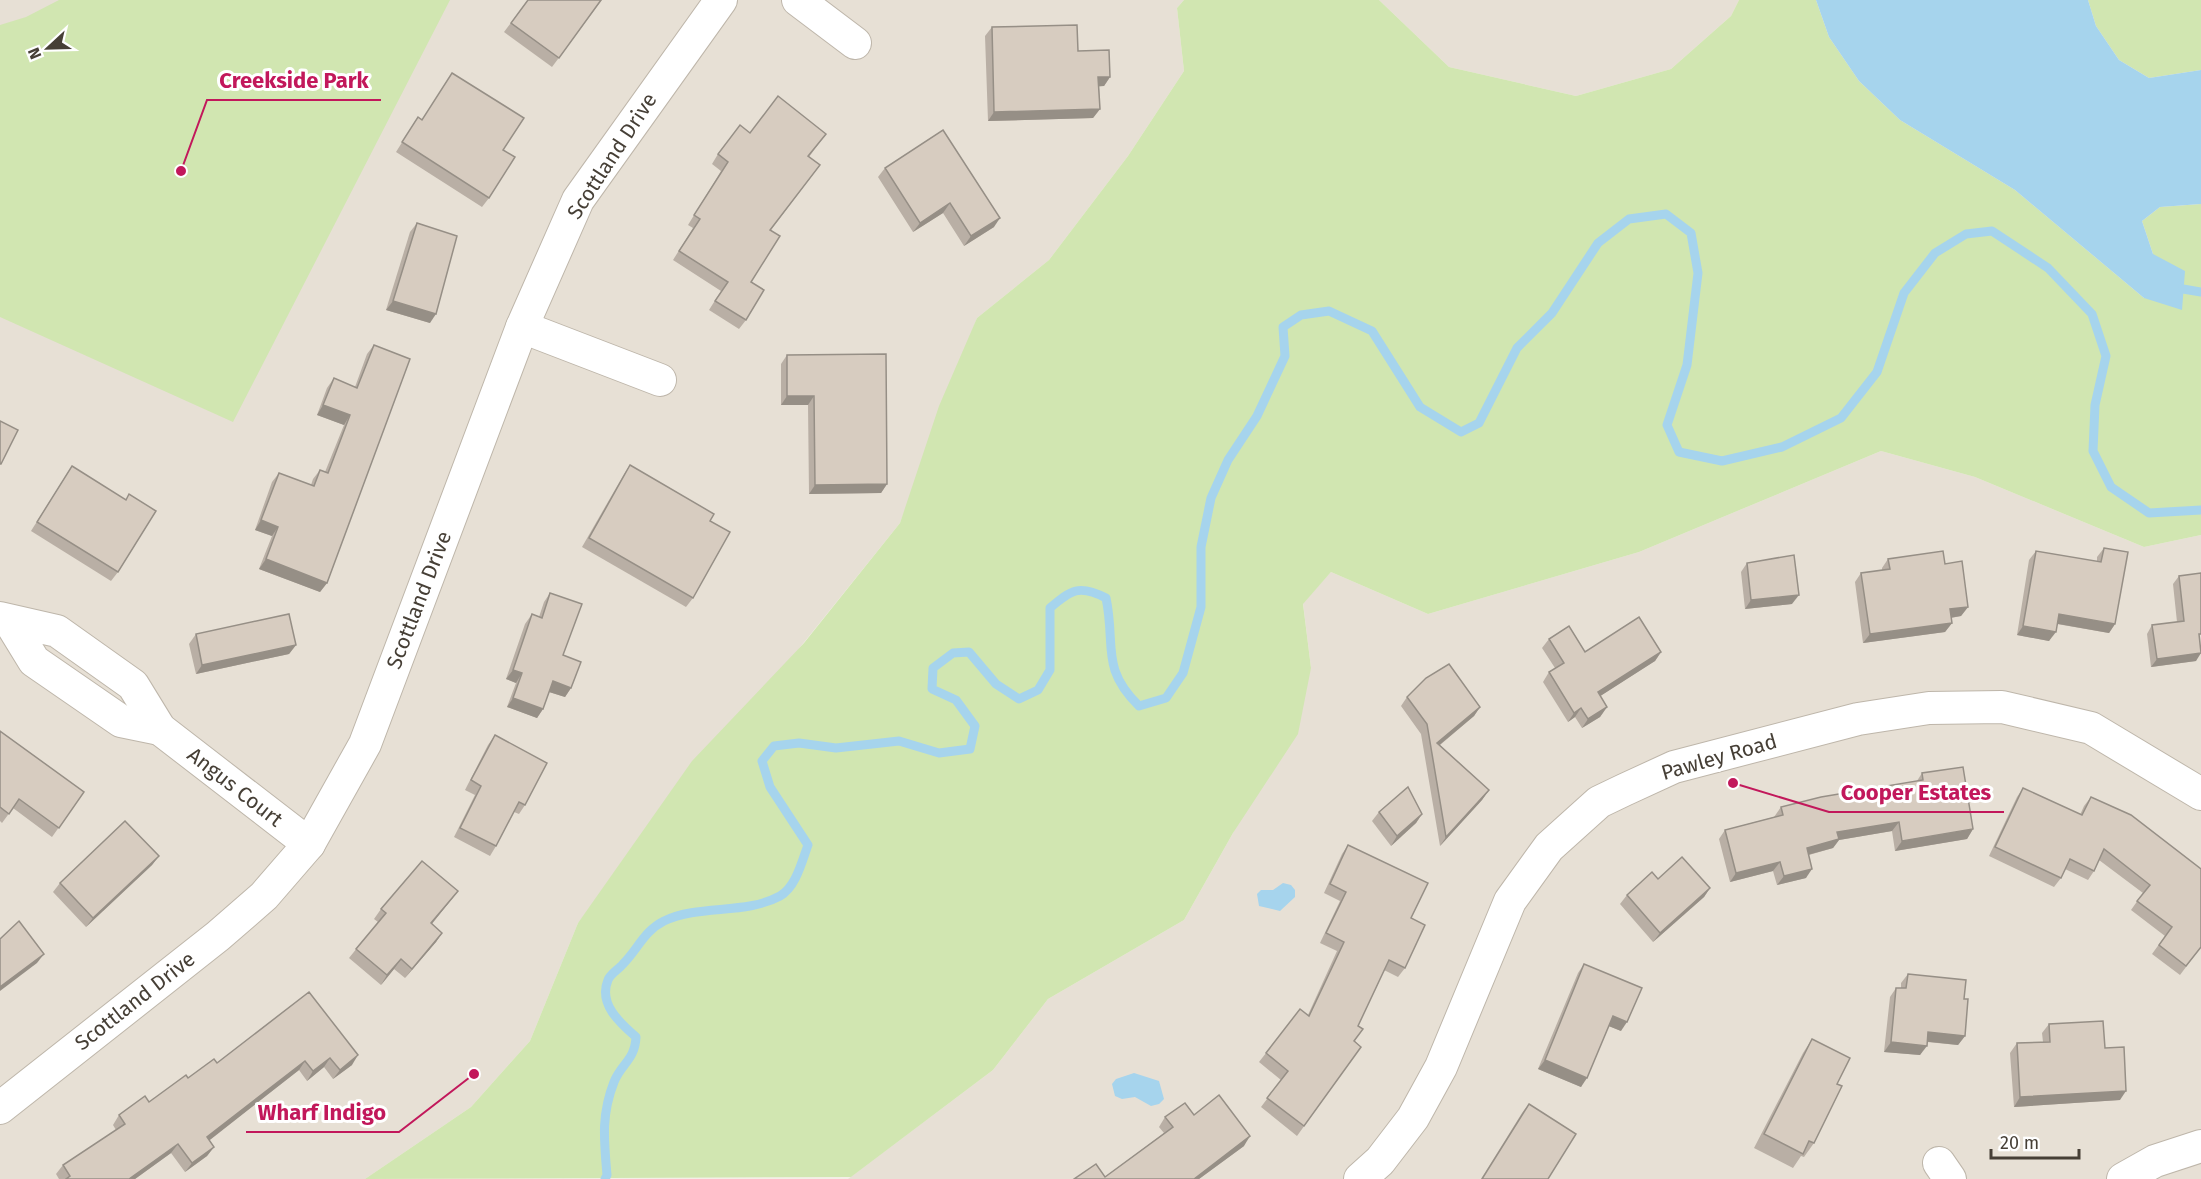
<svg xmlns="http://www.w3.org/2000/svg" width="2201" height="1179" font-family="'Fira Sans',sans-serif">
  <rect width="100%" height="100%" fill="#f3efe7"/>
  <!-- residential -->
  <g fill="#e7e0d5">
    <polygon points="0,0 1184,0 1177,8 1184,71 1128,156 1049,260 977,318 900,523 578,923 530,1041 471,1107 365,1179 0,1179"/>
    <polygon points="1379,0 1739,0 1731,16 1671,69 1576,96 1449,67"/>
    <polygon points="1881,451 1975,477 2144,547 2201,535 2201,1179 848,1179 993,1070 1048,999 1184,920 1233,833 1311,668 1303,603 1331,572 1428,614 1639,552"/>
  </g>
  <!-- green -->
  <g fill="#d1e6b1">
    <polygon points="59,0 450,0 233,422 0,317 0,25 26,17"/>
    <polygon points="1184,0 1379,0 1449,67 1576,96 1671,69 1731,16 1739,0 1816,0 1829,37 1859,81 1900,120 2015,190 2144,298 2153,254 2142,221 2160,207 2201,204 2201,535 2144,547 1975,477 1881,451 1639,552 1428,614 1331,572 1303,604 1311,668 1298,734 1233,833 1184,920 1048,999 993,1070 851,1177 365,1179 471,1107 530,1041 578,923 692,761 804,643 900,523 939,406 977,318 1049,260 1128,156 1184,71 1177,8"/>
    <polygon points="2088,0 2201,0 2201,70 2149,78 2119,60 2096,26"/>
  </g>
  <!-- water -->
  <g fill="#a6d4ed">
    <polygon points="1816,0 2088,0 2096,26 2119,60 2149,78 2201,70 2201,204 2160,207 2142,221 2153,254 2185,271 2182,310 2144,298 2015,190 1900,120 1859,81 1829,37"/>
    <polygon points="1283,883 1291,885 1295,890 1295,897 1280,911 1259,906 1257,894 1261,890 1273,890"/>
    <polygon points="1134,1073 1159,1081 1164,1099 1159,1104 1151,1106 1135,1097 1122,1099 1115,1096 1112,1084 1116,1079"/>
  </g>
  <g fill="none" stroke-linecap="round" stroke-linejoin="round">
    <!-- stream -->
    <g stroke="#a6d4ed" stroke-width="9">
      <polyline points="2183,289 2201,292"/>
      <path d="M605 1179 607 1175C604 1140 601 1115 614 1082 621 1064 635 1060 636 1037 620 1023 598 1004 608 980 610 974 619 969 623 964 638 949 644 931 664 921 700 904 745 915 780 896 796 887 802 861 808 845L770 787 762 761 774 746 799 743 836 748 899 741 939 753 970 749 975 726 956 700 932 689 933 668 953 653 969 652 996 684 1019 699 1038 690 1050 670V608C1071 590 1079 584 1106 598 1116 645 1100 668 1139 706L1166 698 1183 673 1201 607V547L1211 498 1228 460 1257 416 1285 356 1283 327 1301 315 1329 311 1372 331 1420 407 1461 432 1479 423 1517 348 1552 313 1598 243 1629 219 1666 214 1691 233 1698 273 1687 365 1667 425 1679 452 1722 461 1782 447 1841 418 1877 372 1904 293 1935 253 1966 234 1992 231 2048 268 2092 314 2106 356 2095 405 2093 451 2111 487 2149 513 2201 510"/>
    </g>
    <defs>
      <g id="minor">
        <polyline points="798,0 855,43"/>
        <polyline points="522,327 660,380"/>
        <polyline points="0,618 57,631 133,685 160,729 309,844"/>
        <polyline points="10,622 34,661 121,721 160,729"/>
        <polyline points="0,1108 218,936 264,896 309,844 365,744 522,327 578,200 721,0"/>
        <polyline points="1939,1163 1950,1179"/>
        <polyline points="1360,1179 1380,1161 1413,1118 1441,1067 1510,901 1549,847 1599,802 1624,790 1674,767 1858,719 1929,708 2002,707 2091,728 2201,794"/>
        <polyline points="2123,1179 2155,1161 2201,1146"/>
      </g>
    </defs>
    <!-- minor casing -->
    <use href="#minor" stroke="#beb6aa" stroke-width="34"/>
    <!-- minor -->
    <use href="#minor" stroke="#fff" stroke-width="32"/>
  </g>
  <!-- wall -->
  <g fill="#b9afa5">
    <polygon points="528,0 602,0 552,67 504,32"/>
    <polygon points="992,27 1110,77 1104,86 1099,86 1100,109 1093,118 988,121 985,36"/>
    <polygon points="418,117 422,119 503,150 489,198 482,207 396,152"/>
    <polygon points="750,133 826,134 809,157 820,165 771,230 751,282 746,320 739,329 709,310 721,291 673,260 693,228 688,225 721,171 712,164 718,154"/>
    <polygon points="885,168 994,227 964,246 943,213 913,232 878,177"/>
    <polygon points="417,223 430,323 386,310 410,232"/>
    <polygon points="374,345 327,583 320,592 259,569 272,536 255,530 272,482 279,473 311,485 313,479 320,470 325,472 344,425 317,415 327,388 334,378 355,387 367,354"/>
    <polygon points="787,355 887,484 881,493 809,494 808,405 781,405 781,364"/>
    <polygon points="630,465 710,521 693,598 686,607 582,547 624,474"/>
    <polygon points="72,466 118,572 111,581 31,531"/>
    <polygon points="2104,548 2115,624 2109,633 2057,624 2049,641 2017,635 2029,560 2036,551 2097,562 2097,557"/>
    <polygon points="1888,559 1945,564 1968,607 1961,616 1951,618 1952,623 1945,632 1863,643 1855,582 1861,573 1882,570 1882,568"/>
    <polygon points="1747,563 1792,604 1745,609 1741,572"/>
    <polygon points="2179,576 2200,642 2196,661 2151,667 2147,634 2152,625 2177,622 2173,584"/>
    <polygon points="550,593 563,655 571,688 565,697 549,692 543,709 537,718 507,707 516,683 506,679 525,624 532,614 539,617 544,602"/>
    <polygon points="196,634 296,645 289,654 196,674 189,644"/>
    <polygon points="1549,639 1585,652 1661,652 1655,661 1600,696 1607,707 1600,717 1582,728 1575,717 1568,722 1543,682 1549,672 1555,668 1542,648"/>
    <polygon points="1407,697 1480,707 1474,716 1440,745 1489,790 1482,800 1440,846 1421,734 1401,706"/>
    <polygon points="0,731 84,792 52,837 13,808 2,823 0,821"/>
    <polygon points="495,735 525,805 519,814 514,812 496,846 490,856 454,837 475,795 465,790 488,745"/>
    <polygon points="1922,773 1973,829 1967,839 1895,851 1892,831 1839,840 1833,848 1809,855 1806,878 1777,885 1773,871 1730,882 1719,839 1725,830 1774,817 1781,807 1917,781"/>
    <polygon points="2023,788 2080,815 2084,806 2091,797 2201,947 2180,975 2152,954 2165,936 2131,910 2143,893 2099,860 2094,871 2088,880 2065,869 2061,878 2054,887 1989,856 2017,797"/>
    <polygon points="1379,812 1422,814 1416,823 1391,846 1372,821"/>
    <polygon points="1348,845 1411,918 1405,968 1398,977 1384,970 1358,1026 1355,1041 1361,1047 1297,1136 1261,1107 1281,1080 1259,1062 1266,1053 1308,1015 1337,951 1320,943 1340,901 1324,893 1342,854"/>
    <polygon points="159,856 152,865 86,927 53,892 60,883"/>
    <polygon points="1658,879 1710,888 1704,897 1653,942 1620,904 1627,895"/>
    <polygon points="458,891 432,924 442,933 436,942 405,978 394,969 381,985 349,958 378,922 374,919 381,909"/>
    <polygon points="1584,964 1621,1031 1609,1026 1581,1087 1538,1069 1578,973"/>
    <polygon points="1908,974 1964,999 1965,1036 1958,1045 1927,1042 1920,1055 1884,1052 1890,997 1896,988 1901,988 1901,983"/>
    <polygon points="309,992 352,1065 333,1079 324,1067 307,1081 299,1070 209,1140 214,1147 207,1156 185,1172 171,1153 135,1179 59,1179 56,1174 63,1165 116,1130 113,1125 119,1115 149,1102 188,1078 217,1063"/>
    <polygon points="2049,1024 2105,1048 2120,1100 2014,1107 2010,1053 2017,1043 2043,1042 2042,1033"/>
    <polygon points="1812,1039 1837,1084 1814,1143 1804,1157 1801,1156 1793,1168 1754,1148 1803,1053"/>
    <polygon points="1529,1104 1548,1179 1481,1179 1522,1113"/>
    <polygon points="1194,1115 1244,1146 1199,1179 1074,1179 1105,1177 1164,1133 1159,1127 1165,1117"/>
  </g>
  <!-- shaded-wall -->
  <g fill="#968f86">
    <polygon points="1098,77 1110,77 1104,86 1092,87"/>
    <polygon points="1100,109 1093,118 988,121 994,112"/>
    <polygon points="950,203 943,213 913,232 920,223"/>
    <polygon points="1000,218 994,227 964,246 971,236"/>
    <polygon points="393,301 436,314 430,323 386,310"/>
    <polygon points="787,396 814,396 808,405 781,405"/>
    <polygon points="323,405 350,415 344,425 317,415"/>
    <polygon points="887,484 881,493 809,494 815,485"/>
    <polygon points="261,520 278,527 272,536 255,530"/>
    <polygon points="266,559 327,583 320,592 259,569"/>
    <polygon points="1799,595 1792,604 1745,609 1751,600"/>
    <polygon points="1968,607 1961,616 1943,619 1950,609"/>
    <polygon points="2059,614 2115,624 2109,633 2053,623"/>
    <polygon points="1952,623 1945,632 1863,643 1870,634"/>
    <polygon points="2023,626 2056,632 2049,641 2017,635"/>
    <polygon points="296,645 289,654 196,674 202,665"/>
    <polygon points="1661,652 1655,661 1591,702 1598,692"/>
    <polygon points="2201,653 2196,661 2151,667 2157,659"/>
    <polygon points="513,670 522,673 516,683 506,679"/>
    <polygon points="553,681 571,688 565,697 546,691"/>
    <polygon points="513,698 543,709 537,718 507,707"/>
    <polygon points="1480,707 1474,716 1431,752 1437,743"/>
    <polygon points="1607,707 1600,717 1582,728 1588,719"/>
    <polygon points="1581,708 1575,717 1568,722 1574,713"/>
    <polygon points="1489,790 1482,800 1440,846 1446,837"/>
    <polygon points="1422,814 1416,823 1391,846 1397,836"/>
    <polygon points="1899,822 1892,831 1839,840 1833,848 1800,857 1807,848 1837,832"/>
    <polygon points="1973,829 1967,839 1895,851 1902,841"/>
    <polygon points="159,856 152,865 86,927 93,918"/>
    <polygon points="1780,862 1773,871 1730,882 1736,873"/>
    <polygon points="1812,869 1806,878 1777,885 1784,876"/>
    <polygon points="1710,888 1704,897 1653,942 1660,933"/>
    <polygon points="458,891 451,900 424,933 431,923"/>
    <polygon points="442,933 436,942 405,978 412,969"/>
    <polygon points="44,954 37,963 0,991 0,987"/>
    <polygon points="401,959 394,969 381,985 387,975"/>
    <polygon points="1613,1016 1627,1022 1621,1031 1606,1025"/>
    <polygon points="1928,1032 1965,1036 1958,1045 1921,1041"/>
    <polygon points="1891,1042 1927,1046 1920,1055 1884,1052"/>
    <polygon points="358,1055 352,1065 333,1079 340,1070"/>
    <polygon points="330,1058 324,1067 307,1081 313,1071"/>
    <polygon points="1545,1060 1587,1078 1581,1087 1538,1069"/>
    <polygon points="305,1061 299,1070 201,1147 207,1137"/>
    <polygon points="2126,1091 2120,1100 2014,1107 2020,1097"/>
    <polygon points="1250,1136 1244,1146 1199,1179 1194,1179"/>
    <polygon points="178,1144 171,1153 135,1179 129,1179"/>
    <polygon points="214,1147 207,1156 185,1172 192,1163"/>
  </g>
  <!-- building -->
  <g fill="#d7ccc0" stroke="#968f86" stroke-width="1.5">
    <polygon points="528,0 601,0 559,58 511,23"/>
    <polygon points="1077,25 1078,51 1109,50 1110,77 1098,77 1100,109 994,112 992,27"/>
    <polygon points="452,73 524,118 503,150 515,157 489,198 402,142 418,117 422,120"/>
    <polygon points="778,96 826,134 808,156 820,165 770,230 780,236 751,282 764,290 746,320 715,301 728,282 679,251 700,219 694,215 728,162 718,154 740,125 750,133"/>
    <polygon points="943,130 1000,218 971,236 950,203 920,223 885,168"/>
    <polygon points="417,223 457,236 436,314 393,301"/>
    <polygon points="374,345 410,359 327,583 266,559 278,527 261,520 279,473 314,486 320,470 328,473 350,415 323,405 334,378 357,388"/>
    <polygon points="886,354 887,484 815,485 814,396 787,396 787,355"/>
    <polygon points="0,421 18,430 1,464 0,464"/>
    <polygon points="630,465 714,514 710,521 730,532 693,598 589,538"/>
    <polygon points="72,466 126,500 129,494 156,511 118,572 37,522"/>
    <polygon points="2104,548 2128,552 2115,624 2059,614 2056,632 2023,626 2036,551 2101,562"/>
    <polygon points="1943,551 1945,564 1962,561 1968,607 1950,609 1952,623 1870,634 1861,573 1890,569 1888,559"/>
    <polygon points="1794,555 1799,595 1751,600 1747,563"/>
    <polygon points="2201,573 2201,634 2199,634 2201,653 2157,659 2152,625 2184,621 2179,576"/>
    <polygon points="550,593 582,604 563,655 581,662 571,688 553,681 543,709 513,698 522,673 513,670 532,614 542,618"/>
    <polygon points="289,614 296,645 202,665 196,634"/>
    <polygon points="1639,617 1661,652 1598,692 1607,707 1588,719 1581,708 1574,713 1549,672 1564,663 1549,639 1569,626 1585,652"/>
    <polygon points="1449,664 1480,707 1437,743 1489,790 1446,837 1427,724 1407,697 1426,678"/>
    <polygon points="0,731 84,792 59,828 19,799 9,814 0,807"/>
    <polygon points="495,735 547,763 525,805 519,802 496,846 460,828 481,786 471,780"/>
    <polygon points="1963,767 1973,829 1902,841 1899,822 1837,832 1839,839 1807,848 1812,869 1784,876 1780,862 1736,873 1725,830 1783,815 1781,807 1821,797 1923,780 1922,773"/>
    <polygon points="1408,787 1422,814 1397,836 1379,812"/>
    <polygon points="2023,788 2082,815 2091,797 2131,815 2201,869 2201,947 2186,966 2159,945 2172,927 2137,901 2150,885 2104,849 2094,871 2070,859 2061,878 1995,847"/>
    <polygon points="125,821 159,856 93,918 60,883"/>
    <polygon points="1348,845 1428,883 1411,918 1425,925 1405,968 1389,960 1358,1026 1363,1029 1354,1041 1361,1047 1304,1126 1267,1098 1288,1071 1266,1053 1300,1009 1309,1016 1344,942 1326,933 1346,892 1330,884"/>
    <polygon points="1682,857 1710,888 1660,933 1627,895 1652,872 1658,879"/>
    <polygon points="422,861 458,891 431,923 442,933 412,969 401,959 387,975 356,949 386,913 381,909"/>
    <polygon points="19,921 44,954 0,987 0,939"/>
    <polygon points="1584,964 1642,988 1627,1022 1613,1016 1587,1078 1545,1060"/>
    <polygon points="1908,974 1966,980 1964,999 1968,999 1965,1036 1928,1032 1927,1046 1891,1042 1896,988 1906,988"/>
    <polygon points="309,992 358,1055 340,1070 330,1058 313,1071 305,1061 207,1137 214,1147 192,1163 178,1144 129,1179 66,1179 70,1176 63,1165 125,1124 119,1115 145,1096 149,1102 186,1075 188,1078 214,1059 217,1063"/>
    <polygon points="2103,1021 2105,1048 2124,1047 2126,1091 2020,1097 2017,1043 2050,1042 2049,1024"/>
    <polygon points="1812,1039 1850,1058 1837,1084 1842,1086 1814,1143 1809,1141 1803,1154 1764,1134"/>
    <polygon points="1219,1095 1250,1136 1194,1179 1074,1179 1096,1164 1105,1177 1173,1127 1165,1117 1185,1103 1194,1115"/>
    <polygon points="1529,1104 1576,1134 1548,1179 1482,1179"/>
  </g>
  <g text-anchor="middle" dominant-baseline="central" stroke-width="6" stroke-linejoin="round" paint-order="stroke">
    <!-- street labels -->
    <g font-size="21" fill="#463f36" stroke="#fff">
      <text transform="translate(612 156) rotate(-57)">Scottland Drive</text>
      <text transform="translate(419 600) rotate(-69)">Scottland Drive</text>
      <text transform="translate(1719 757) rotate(-16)">Pawley Road</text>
      <text transform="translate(235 787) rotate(38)">Angus Court</text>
      <text transform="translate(135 1001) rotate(-38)">Scottland Drive</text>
    </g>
  </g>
  <!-- callouts -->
  <path fill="none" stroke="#c2185b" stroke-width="2" d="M181 171L207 100H381M1733 783L1829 812H2004M474 1074L399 1132H246"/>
  <g fill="#c2185b" stroke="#fff" stroke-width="2">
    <circle cx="181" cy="171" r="6"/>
    <circle cx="1733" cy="783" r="6"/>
    <circle cx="474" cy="1074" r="6"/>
  </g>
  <g font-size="22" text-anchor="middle" font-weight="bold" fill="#c2185b" stroke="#fff" stroke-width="6" stroke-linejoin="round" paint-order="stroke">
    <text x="294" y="88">Creekside Park</text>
    <text x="1916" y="800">Cooper Estates</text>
    <text x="322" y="1120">Wharf Indigo</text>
  </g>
  <!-- north arrow -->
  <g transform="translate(48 48) rotate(248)" stroke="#ffffff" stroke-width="4.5" paint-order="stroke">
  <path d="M0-4.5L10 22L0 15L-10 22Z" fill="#463f36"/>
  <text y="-9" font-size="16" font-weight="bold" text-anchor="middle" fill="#463f36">N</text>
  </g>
  <!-- scale -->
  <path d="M1991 1149v9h88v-9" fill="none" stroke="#463f36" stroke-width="3"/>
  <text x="2000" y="1149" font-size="18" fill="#463f36" stroke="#ffffff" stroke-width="4.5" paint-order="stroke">20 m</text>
</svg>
